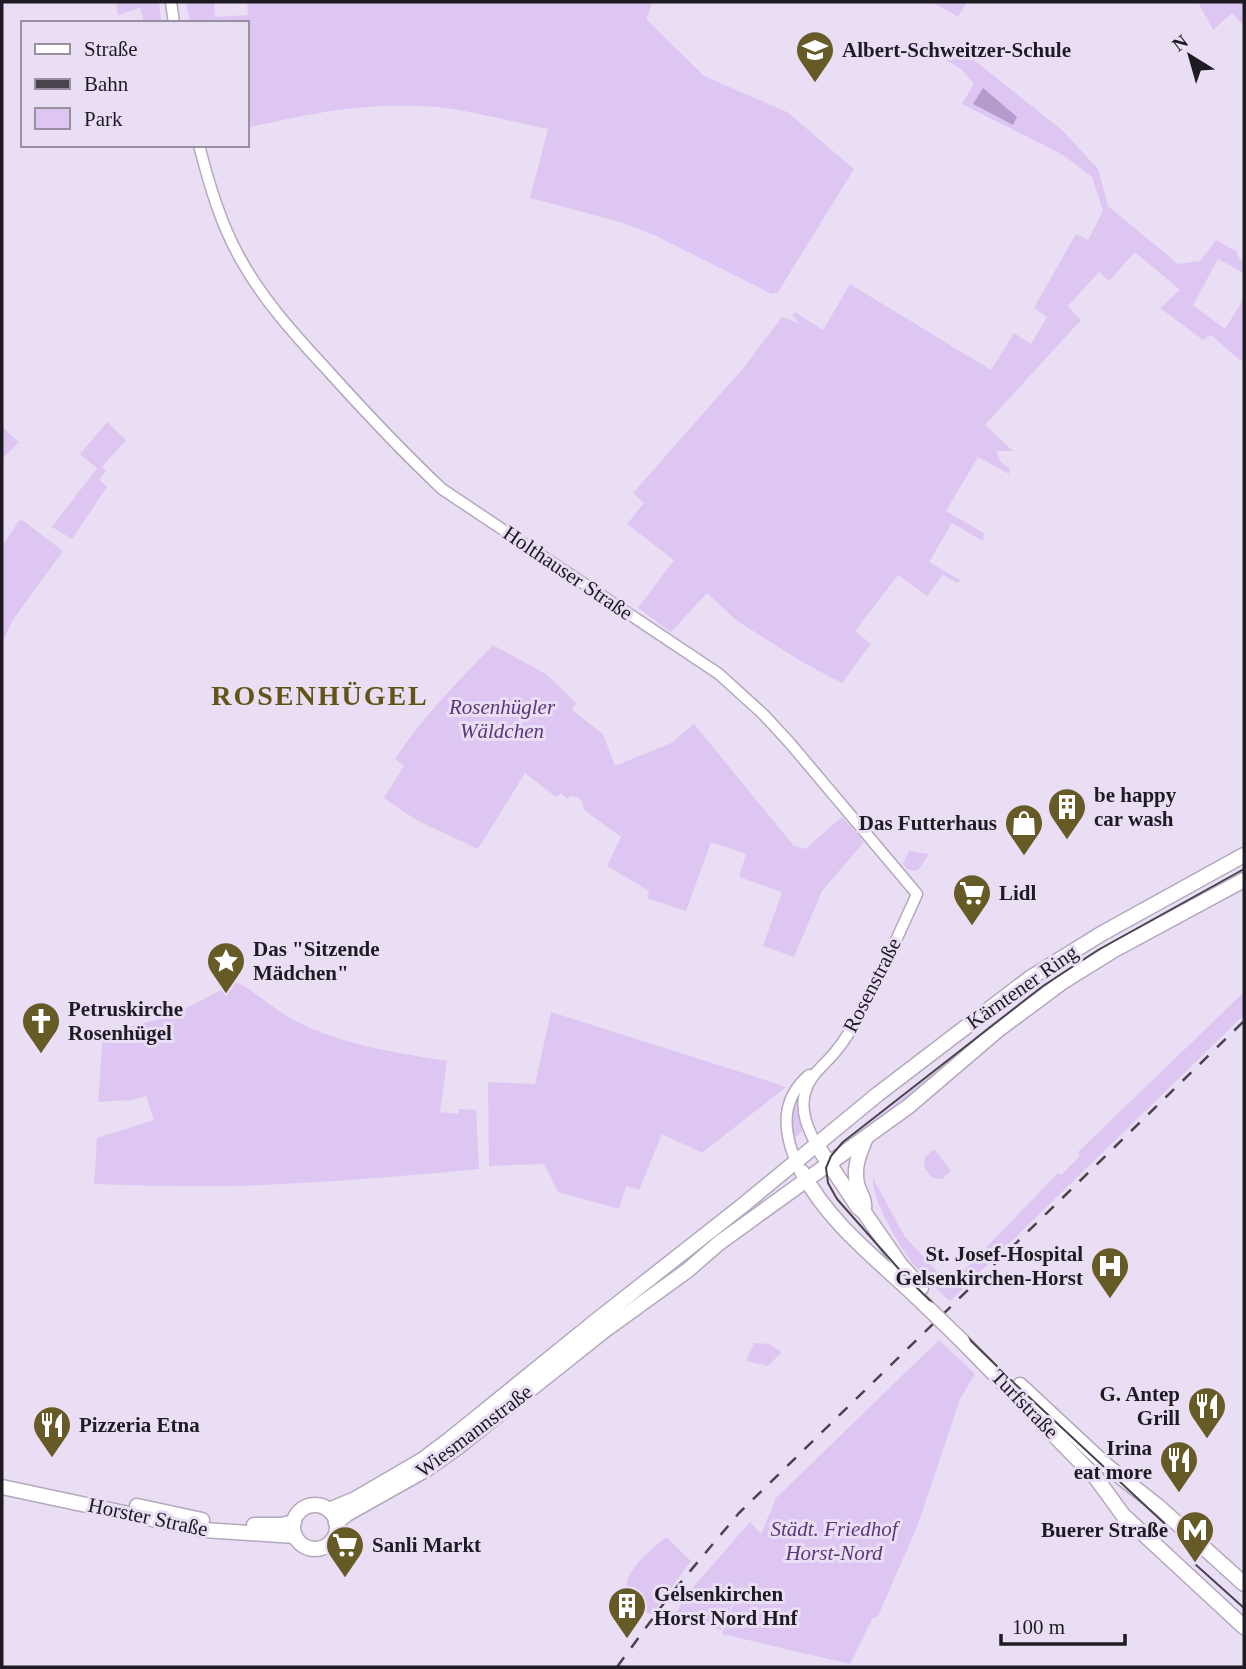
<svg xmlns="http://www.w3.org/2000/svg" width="1246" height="1669" font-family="'Times New Roman',serif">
  <rect width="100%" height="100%" fill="#e9def4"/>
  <!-- green -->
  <g fill="#ddc7f2">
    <polygon points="116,2 159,2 161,23 144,23 140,8 118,15"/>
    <path d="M186 2H214L215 17 248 15 247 2H653L646 19 704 76 787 112 854 169 778 292 772 294 654 235 617 221 530 198 548 129C512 122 474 111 437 107 374 101 308 113 247 128V23H190Z"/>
    <polygon points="932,2 967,2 958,17"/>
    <polygon points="1198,2 1244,2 1244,26 1232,13 1213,30"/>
    <path d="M955 45 1062 130 1098 169 1108 206 1178 264 1200 261 1216 240 1236 251 1239 259 1244 262V273L1218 259 1193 305 1225 329 1244 298V362C1231 355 1223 344 1211 335L1203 340 1160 308 1180 290 1135 252 1109 281 1099 272 1068 306 1081 320 985 425 1013 451H996L1001 462 1010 469 1009 474 978 457 946 511 984 533 983 541 952 523 929 562 960 580 958 583 943 575 927 596 898 575 855 631 871 644 842 683 802 662 736 620 707 593 671 632 638 608 674 560 627 524 644 503 633 493 745 366 782 317 799 323 792 315 795 312 823 330 850 284 991 370 1014 333 1031 344 1047 317 1034 308 1076 234 1088 240 1103 211 1092 177 1063 155 962 104 974 84 961 69 944 59Z"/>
    <polygon points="107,422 126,440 102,467 106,471 99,479 107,487 72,539 52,527 97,468 80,454"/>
    <polygon points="2,427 19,442 2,459"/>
    <polygon points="22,520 63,551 14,618 2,643 2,547 18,522"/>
    <path d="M493 645 546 674 576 703 572 710 603 734 615 766 671 743 694 724 794 846 805 849 842 817 864 842 822 891 794 957 763 946 782 892 739 877 746 854 711 842 686 911 647 898 649 891 607 866 621 837 583 809V803L578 797 571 796 567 799 561 793 556 797 525 773 478 849 416 820 384 798 404 766 395 759C422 717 459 681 493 645Z"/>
    <polygon points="909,851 929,854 920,868 915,871 907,869 903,864"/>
    <polygon points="1108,949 898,1109 841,1146 1024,1002"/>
    <path d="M236 982C255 991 271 1007 290 1018 339 1045 393 1052 447 1061L440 1112 458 1114 459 1109 476 1110 479 1169C395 1177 312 1184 228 1186 184 1187 139 1185 94 1184L97 1138 154 1120 146 1096 132 1100 98 1102 103 1034 166 1017 192 1005Z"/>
    <path d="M1244 992V1015L950 1301C938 1290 926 1279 915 1266 901 1249 871 1200 873 1178L905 1237 950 1285 1058 1173 1061 1175 1080 1156 1078 1152Z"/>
    <polygon points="551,1012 753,1076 786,1087 702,1153 662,1134 639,1190 626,1186 619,1209 558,1192 544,1164 489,1166 488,1082 535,1084"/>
    <polygon points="799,1090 803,1130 793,1140 790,1113"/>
    <polygon points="934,1149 951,1171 942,1179 932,1178 924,1167 925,1157"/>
    <polygon points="939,1340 975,1374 960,1399 917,1527 878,1616 872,1619 850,1664 722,1634 743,1578 721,1630 674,1615 695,1585 750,1522 761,1534 776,1498"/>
    <polygon points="754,1343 769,1344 782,1352 768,1366 746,1361"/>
    <path d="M666 1537 691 1561 652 1614 622 1609C624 1571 638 1561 666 1537Z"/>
  </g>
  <!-- water -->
  <polygon fill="#b49acd" points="983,88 1017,117 1013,125 973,104"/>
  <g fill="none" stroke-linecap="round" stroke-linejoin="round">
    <defs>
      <g id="minor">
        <polyline points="171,2 174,23"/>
        <path d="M199 145C209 184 221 225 241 260 265 303 298 338 330 373 366 413 403 452 442 489L719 674 763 714 789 742 917 894C898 936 879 979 857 1019 851 1030 844 1041 836 1051 825 1065 809 1075 805 1093 800 1111 808 1129 816 1144"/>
        <path d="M796 1162C783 1130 780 1100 809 1075"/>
      </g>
      <g id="major">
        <polyline points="816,1144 858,1207 864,1212 900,1264 921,1288"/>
        <path d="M802 1172C832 1228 884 1264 928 1308"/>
        <path d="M864 1212C865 1202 863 1198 859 1190 852 1172 858 1156 865 1140"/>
        <polyline points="963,1342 1096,1478 1123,1515 1244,1627"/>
        <polyline points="1020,1385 1107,1466 1159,1507 1244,1584"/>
        <polyline points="2,1487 204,1530 295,1536"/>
        <circle cx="315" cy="1527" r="22"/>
        <polyline points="137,1506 202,1520"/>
        <polyline points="329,1510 355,1499 422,1460 450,1439 597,1320 742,1206 878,1094 1030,978 1101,934 1244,855"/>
        <polyline points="336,1523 347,1514 427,1469 458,1447 605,1330 688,1270 719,1243 909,1106 998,1030 1064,981 1114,950 1244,880"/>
        <polyline points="254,1525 281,1525 294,1522"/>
      </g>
    </defs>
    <!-- minor casing -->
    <use href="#minor" stroke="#b3a8be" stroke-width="13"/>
    <!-- major casing -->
    <use href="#major" stroke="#b3a8be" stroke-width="17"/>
    <!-- minor -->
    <use href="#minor" stroke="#fff" stroke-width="10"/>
    <!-- major -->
    <use href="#major" stroke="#fff" stroke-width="14"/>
    <!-- tram -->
    <g stroke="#49434e" stroke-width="2">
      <polyline points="1164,1523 1015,1384 905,1276 837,1199 828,1183 826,1168 831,1156 843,1142 1043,986 1098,950 1244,869"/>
      <polyline points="1195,1564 1244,1608"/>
    </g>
    <!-- rail -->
    <polyline stroke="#49434e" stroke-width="2.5" stroke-dasharray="12 12" stroke-linecap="butt" points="617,1667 670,1595 739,1513 1244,1021"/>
    <defs>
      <polyline id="major-bridge" points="928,1308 963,1342"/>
    </defs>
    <!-- major-bridge casing -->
    <use href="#major-bridge" stroke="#b3a8be" stroke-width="17" stroke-linecap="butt"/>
    <!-- major-bridge -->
    <use href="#major-bridge" stroke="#fff" stroke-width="14"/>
  </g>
  <!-- icons -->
  <defs>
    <symbol id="school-pin" viewBox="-11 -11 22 30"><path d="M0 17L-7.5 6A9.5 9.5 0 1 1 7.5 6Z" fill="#665b27" stroke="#e9def4"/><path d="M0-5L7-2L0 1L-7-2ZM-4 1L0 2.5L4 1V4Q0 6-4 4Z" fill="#fff"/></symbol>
    <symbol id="building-pin" viewBox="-11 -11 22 30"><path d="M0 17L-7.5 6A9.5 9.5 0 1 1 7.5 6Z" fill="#665b27" stroke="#e9def4"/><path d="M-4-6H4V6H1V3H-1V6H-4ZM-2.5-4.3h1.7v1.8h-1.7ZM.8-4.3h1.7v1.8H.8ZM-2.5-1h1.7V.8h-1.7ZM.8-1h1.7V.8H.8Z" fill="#fff"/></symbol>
    <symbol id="shop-pin" viewBox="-11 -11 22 30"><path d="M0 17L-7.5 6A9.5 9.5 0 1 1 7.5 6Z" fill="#665b27" stroke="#e9def4"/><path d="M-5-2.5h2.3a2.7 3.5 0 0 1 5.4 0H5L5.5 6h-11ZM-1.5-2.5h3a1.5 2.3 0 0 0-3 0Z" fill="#fff"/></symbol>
    <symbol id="supermarket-pin" viewBox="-11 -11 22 30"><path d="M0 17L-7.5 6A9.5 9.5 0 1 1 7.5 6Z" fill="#665b27" stroke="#e9def4"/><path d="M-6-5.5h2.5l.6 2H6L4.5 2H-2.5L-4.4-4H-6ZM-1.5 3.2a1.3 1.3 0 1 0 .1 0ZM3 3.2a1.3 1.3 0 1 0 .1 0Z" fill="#fff"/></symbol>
    <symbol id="sight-pin" viewBox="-11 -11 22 30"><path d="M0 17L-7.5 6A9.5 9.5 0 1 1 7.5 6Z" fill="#665b27" stroke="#e9def4"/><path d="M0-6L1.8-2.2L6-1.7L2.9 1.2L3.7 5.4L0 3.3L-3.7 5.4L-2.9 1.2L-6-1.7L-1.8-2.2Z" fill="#fff"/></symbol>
    <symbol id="church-pin" viewBox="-11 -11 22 30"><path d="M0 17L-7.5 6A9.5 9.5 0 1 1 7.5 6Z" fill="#665b27" stroke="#e9def4"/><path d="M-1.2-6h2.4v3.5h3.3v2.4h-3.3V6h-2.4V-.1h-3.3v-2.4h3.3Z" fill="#fff"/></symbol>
    <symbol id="hospital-pin" viewBox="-11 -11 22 30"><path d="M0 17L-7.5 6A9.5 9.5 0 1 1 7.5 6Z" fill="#665b27" stroke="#e9def4"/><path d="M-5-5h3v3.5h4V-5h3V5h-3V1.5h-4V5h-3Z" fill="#fff"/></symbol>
    <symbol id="restaurant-pin" viewBox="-11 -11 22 30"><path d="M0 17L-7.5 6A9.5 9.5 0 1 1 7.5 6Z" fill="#665b27" stroke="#e9def4"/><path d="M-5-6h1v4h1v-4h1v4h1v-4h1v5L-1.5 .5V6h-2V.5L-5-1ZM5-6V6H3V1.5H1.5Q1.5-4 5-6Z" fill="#fff"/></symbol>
    <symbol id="metro-pin" viewBox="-11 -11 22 30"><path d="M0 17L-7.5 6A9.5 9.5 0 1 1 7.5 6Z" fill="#665b27" stroke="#e9def4"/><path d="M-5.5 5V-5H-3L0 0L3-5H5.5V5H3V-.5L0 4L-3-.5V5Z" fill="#fff"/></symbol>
  </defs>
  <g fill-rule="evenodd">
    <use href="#school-pin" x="793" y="28" width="44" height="60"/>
    <use href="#building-pin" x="1045" y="785" width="44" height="60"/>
    <use href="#shop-pin" x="1002" y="801" width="44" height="60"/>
    <use href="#supermarket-pin" x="950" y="871" width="44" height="60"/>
    <use href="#sight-pin" x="204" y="939" width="44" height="60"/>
    <use href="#church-pin" x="19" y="999" width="44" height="60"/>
    <use href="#hospital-pin" x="1088" y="1244" width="44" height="60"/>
    <use href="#restaurant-pin" x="1185" y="1384" width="44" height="60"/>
    <use href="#restaurant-pin" x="30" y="1403" width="44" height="60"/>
    <use href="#restaurant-pin" x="1157" y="1438" width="44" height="60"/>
    <use href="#metro-pin" x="1173" y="1508" width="44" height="60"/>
    <use href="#supermarket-pin" x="323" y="1523" width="44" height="60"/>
    <use href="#building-pin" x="605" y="1584" width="44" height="60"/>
  </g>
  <g text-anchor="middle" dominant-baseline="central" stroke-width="6" stroke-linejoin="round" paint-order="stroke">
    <!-- poi labels -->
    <g font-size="21" font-weight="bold" fill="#1f1b23" stroke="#e9def4" text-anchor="start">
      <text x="842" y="50">Albert-Schweitzer-Schule</text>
      <text x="1094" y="795">be happy<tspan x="1094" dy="24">car wash</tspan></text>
      <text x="997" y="823" text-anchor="end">Das Futterhaus</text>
      <text x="999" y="893">Lidl</text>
      <text x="253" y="949">Das "Sitzende<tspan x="253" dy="24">Mädchen"</tspan></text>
      <text x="68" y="1009">Petruskirche<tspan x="68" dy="24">Rosenhügel</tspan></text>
      <text x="1083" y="1254" text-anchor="end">St. Josef-Hospital<tspan x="1083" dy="24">Gelsenkirchen-Horst</tspan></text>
      <text x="1180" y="1394" text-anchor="end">G. Antep<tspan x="1180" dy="24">Grill</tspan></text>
      <text x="79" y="1425">Pizzeria Etna</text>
      <text x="1152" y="1448" text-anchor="end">Irina<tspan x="1152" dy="24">eat more</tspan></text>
      <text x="1168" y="1530" text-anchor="end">Buerer Straße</text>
      <text x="372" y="1545">Sanli Markt</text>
      <text x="654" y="1594">Gelsenkirchen<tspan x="654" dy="24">Horst Nord Hnf</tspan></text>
    </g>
    <!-- street labels -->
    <g font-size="21" fill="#1f1b23" stroke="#e9def4">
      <text transform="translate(568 573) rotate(34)">Holthauser Straße</text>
      <text transform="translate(872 985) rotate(-63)">Rosenstraße</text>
      <text transform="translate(1022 987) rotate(-35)">Kärntener Ring</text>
      <text transform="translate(1025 1404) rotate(46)">Turfstraße</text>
      <text transform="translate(474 1431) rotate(-37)">Wiesmannstraße</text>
      <text transform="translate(148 1517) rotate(12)">Horster Straße</text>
    </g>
    <!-- park labels -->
    <g font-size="21" font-style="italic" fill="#5a3877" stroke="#e9def4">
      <text x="502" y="707">Rosenhügler<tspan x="502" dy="24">Wäldchen</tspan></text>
      <text x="834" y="1529">Städt. Friedhof<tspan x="834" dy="24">Horst-Nord</tspan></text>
    </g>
    <!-- district labels -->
    <g font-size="28" font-weight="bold" letter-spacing="2" fill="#605417" stroke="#e9def4">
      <text x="320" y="695">ROSENHÜGEL</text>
    </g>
  </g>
  <!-- border -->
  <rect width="1246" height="1669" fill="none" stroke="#1f1b23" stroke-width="7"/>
  <!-- legend -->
  <rect x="21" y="21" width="228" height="126" fill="#e9def4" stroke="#9890a0" stroke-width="2"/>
  <rect x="35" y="44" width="35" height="10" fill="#ffffff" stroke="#9890a0" stroke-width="2"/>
  <text x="84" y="56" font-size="21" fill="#1f1b23">Straße</text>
  <rect x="35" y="79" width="35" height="10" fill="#49434e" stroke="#9890a0" stroke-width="2"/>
  <text x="84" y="91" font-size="21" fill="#1f1b23">Bahn</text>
  <rect x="35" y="108" width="35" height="21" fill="#ddc7f2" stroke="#9890a0" stroke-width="2"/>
  <text x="84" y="126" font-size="21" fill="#1f1b23">Park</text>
  <!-- north arrow -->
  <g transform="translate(1190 56) rotate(323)" stroke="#e9def4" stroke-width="5" paint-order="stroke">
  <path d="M0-5L12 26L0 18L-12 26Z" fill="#1f1b23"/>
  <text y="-10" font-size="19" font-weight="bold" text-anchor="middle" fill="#1f1b23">N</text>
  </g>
  <!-- scale -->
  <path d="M1001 1634v10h124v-10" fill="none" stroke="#1f1b23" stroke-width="3.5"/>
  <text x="1012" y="1634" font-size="21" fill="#1f1b23" stroke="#e9def4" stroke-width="5" paint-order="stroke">100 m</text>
</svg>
